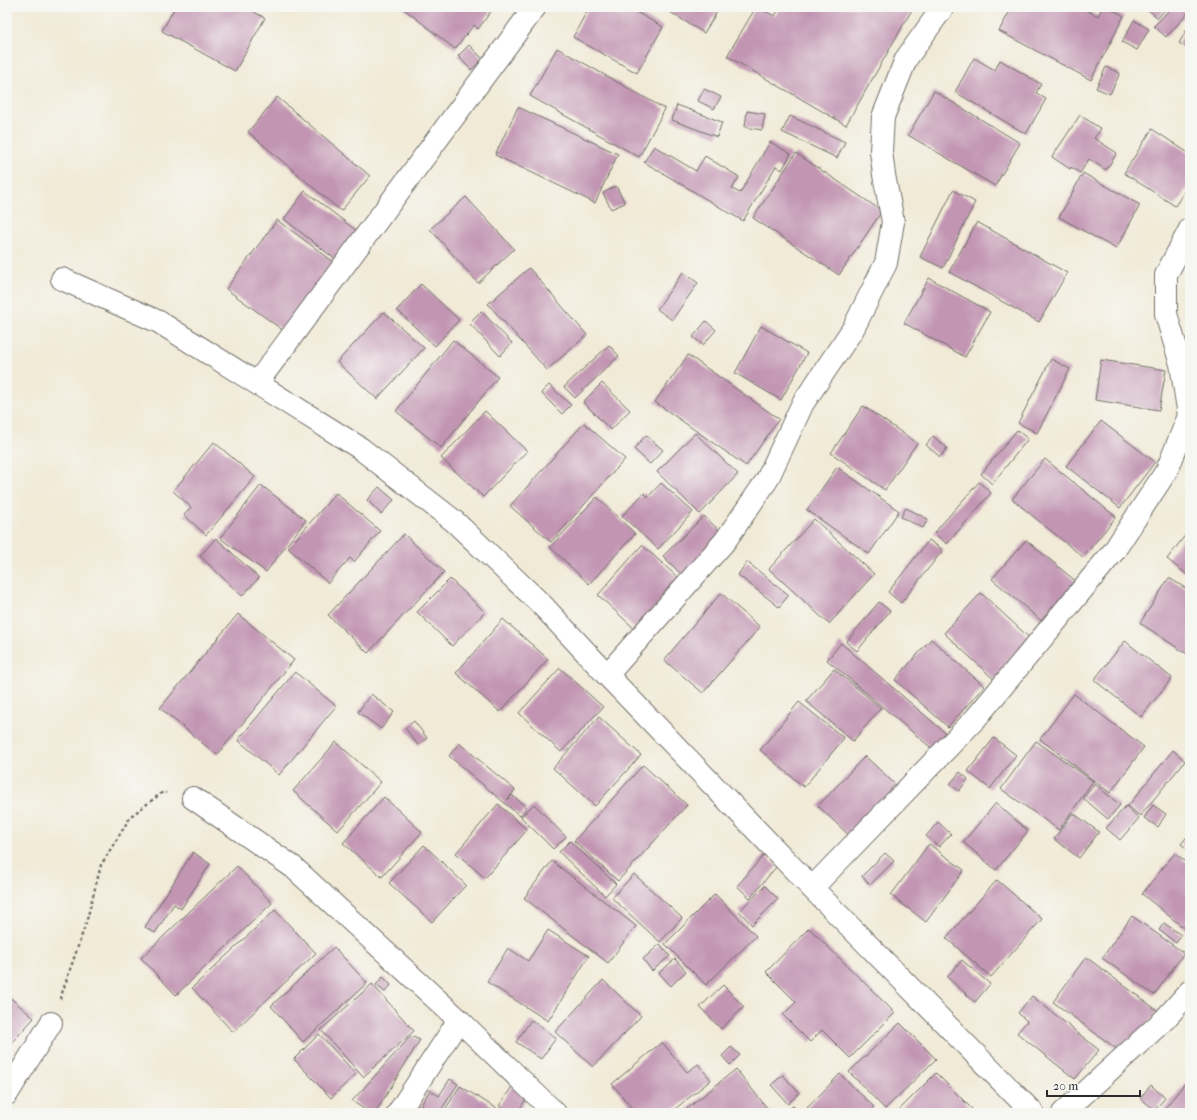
<svg xmlns="http://www.w3.org/2000/svg" width="1197" height="1120" font-family="'IM FELL French Canon',serif">
  <rect width="100%" height="100%" fill="#f6f6f2"/>
  <filter id="ink" filterUnits="userSpaceOnUse"><feTurbulence type="fractalNoise" baseFrequency=".025" numOctaves="2"/><feDisplacementMap in="SourceGraphic" scale="8" xChannelSelector="R" yChannelSelector="G"/><feConvolveMatrix kernelMatrix="1 2 1 2 8 2 1 2 1" color-interpolation-filters="sRGB"/></filter>
  <filter id="wash" filterUnits="userSpaceOnUse"><feTurbulence type="fractalNoise" baseFrequency=".012" numOctaves="4" result="noise"/><feDisplacementMap in="SourceGraphic" scale="16" xChannelSelector="R" yChannelSelector="G"/><feGaussianBlur stdDeviation="0.9" result="paint"/><feColorMatrix in="noise" values="0 0 0 0 0 0 0 0 0 0 0 0 0 0 0 0 0 1.4 0 .05"/><feComposite in="paint" operator="in"/></filter>
  <g filter="url(#wash)">
    <rect width="100%" height="100%" fill="#f1ead7"/>
    <g id="blocks">
      <!-- building -->
      <g fill="#c296b3">
        <polygon points="175,7 245,7 265,18 235,71 162,31"/>
        <polygon points="405,7 488,7 492,10 478,29 474,25 455,49 404,9"/>
        <polygon points="589,7 627,7 663,27 637,73 573,37"/>
        <polygon points="662,7 720,7 704,33"/>
        <polygon points="756,7 775,16 780,7 913,8 846,125 727,56"/>
        <polygon points="1012,7 1080,7 1098,16 1102,7 1107,7 1124,16 1091,80 999,31"/>
        <polygon points="1145,7 1167,7 1158,18"/>
        <polygon points="1172,7 1190,7 1190,11 1166,37 1154,26"/>
        <polygon points="1134,20 1149,29 1137,50 1122,42"/>
        <polygon points="1190,24 1190,50 1179,43"/>
        <polygon points="469,45 483,59 471,70 458,56"/>
        <polygon points="557,48 665,109 639,157 530,96"/>
        <polygon points="974,58 995,70 1000,60 1041,84 1036,93 1046,99 1026,134 955,92"/>
        <polygon points="1106,67 1120,73 1110,94 1096,88"/>
        <polygon points="704,89 721,97 714,109 698,101"/>
        <polygon points="934,91 1020,143 995,186 908,135"/>
        <polygon points="277,97 370,176 341,211 248,132"/>
        <polygon points="677,105 722,122 717,137 672,120"/>
        <polygon points="518,107 618,154 595,203 495,155"/>
        <polygon points="747,111 765,114 762,130 745,127"/>
        <polygon points="1080,115 1101,129 1094,138 1117,153 1106,170 1089,159 1080,173 1071,167 1070,169 1052,157"/>
        <polygon points="790,116 845,142 837,158 782,132"/>
        <polygon points="1152,129 1190,154 1190,183 1175,206 1124,173"/>
        <polygon points="770,142 791,154 782,170 776,166 743,221 644,162 654,146 696,171 705,156 739,177 732,189 740,193"/>
        <polygon points="796,153 882,211 839,275 753,218"/>
        <polygon points="1083,173 1140,205 1116,249 1059,217"/>
        <polygon points="616,186 625,203 611,209 603,193"/>
        <polygon points="953,190 975,202 943,268 920,257"/>
        <polygon points="305,191 362,235 340,263 284,219"/>
        <polygon points="466,197 514,249 478,283 430,229"/>
        <polygon points="277,220 334,262 284,331 226,289"/>
        <polygon points="977,222 1067,273 1039,322 949,272"/>
        <polygon points="529,268 587,335 547,370 488,304"/>
        <polygon points="683,272 698,283 672,320 657,309"/>
        <polygon points="929,278 990,312 965,357 904,323"/>
        <polygon points="421,284 459,320 435,346 397,310"/>
        <polygon points="481,311 512,343 500,356 469,323"/>
        <polygon points="384,312 424,348 377,399 337,362"/>
        <polygon points="706,321 716,330 703,345 693,337"/>
        <polygon points="761,326 807,353 781,400 735,373"/>
        <polygon points="453,340 498,377 441,448 396,411"/>
        <polygon points="609,345 619,356 575,398 564,387"/>
        <polygon points="688,355 779,419 746,466 655,402"/>
        <polygon points="1051,359 1070,369 1037,433 1018,423"/>
        <polygon points="1101,360 1166,370 1159,410 1095,400"/>
        <polygon points="602,383 630,410 611,430 583,402"/>
        <polygon points="549,385 571,405 562,414 541,393"/>
        <polygon points="863,406 917,443 885,490 831,453"/>
        <polygon points="485,411 527,451 483,497 441,458"/>
        <polygon points="1101,421 1155,462 1120,508 1066,466"/>
        <polygon points="584,423 625,459 551,542 510,506"/>
        <polygon points="1017,430 1028,439 992,484 981,474"/>
        <polygon points="695,433 738,474 700,514 657,472"/>
        <polygon points="646,435 663,450 650,464 634,449"/>
        <polygon points="933,436 947,448 940,457 926,445"/>
        <polygon points="214,442 255,477 206,535 184,515 191,507 173,491"/>
        <polygon points="1045,459 1116,517 1083,557 1012,499"/>
        <polygon points="837,467 899,511 869,554 807,510"/>
        <polygon points="979,482 991,493 947,544 934,533"/>
        <polygon points="661,483 693,512 658,549 622,516 644,493 648,497"/>
        <polygon points="261,485 306,520 266,572 220,538"/>
        <polygon points="379,487 394,500 381,514 367,500"/>
        <polygon points="336,493 380,531 354,562 350,558 328,583 288,548"/>
        <polygon points="597,497 635,534 589,584 550,547"/>
        <polygon points="906,508 928,519 923,528 901,517"/>
        <polygon points="704,516 726,537 685,578 663,556"/>
        <polygon points="814,519 874,574 829,624 769,569"/>
        <polygon points="1190,529 1190,577 1167,559"/>
        <polygon points="404,534 444,572 368,653 328,615"/>
        <polygon points="216,538 259,578 242,596 200,556"/>
        <polygon points="929,540 943,550 901,603 888,592"/>
        <polygon points="1026,540 1078,583 1045,624 992,579"/>
        <polygon points="642,545 683,582 637,631 598,595"/>
        <polygon points="747,562 789,595 779,607 738,575"/>
        <polygon points="1169,578 1190,591 1190,656 1140,623"/>
        <polygon points="450,579 485,612 452,646 417,612"/>
        <polygon points="721,593 760,627 703,693 664,660"/>
        <polygon points="981,593 1036,644 999,684 944,633"/>
        <polygon points="879,602 890,611 857,651 846,642"/>
        <polygon points="238,614 294,660 217,755 160,708"/>
        <polygon points="503,619 548,659 500,712 456,673"/>
        <polygon points="931,639 984,686 948,727 895,680"/>
        <polygon points="1125,641 1172,678 1141,717 1094,680"/>
        <polygon points="841,643 949,736 936,752 827,660"/>
        <polygon points="560,668 603,707 561,752 519,713"/>
        <polygon points="834,669 881,708 853,741 806,701"/>
        <polygon points="295,672 336,706 279,775 238,740"/>
        <polygon points="371,694 394,712 381,729 358,712"/>
        <polygon points="1074,694 1144,747 1110,793 1040,739"/>
        <polygon points="799,702 844,738 804,787 760,750"/>
        <polygon points="599,717 641,755 595,806 553,768"/>
        <polygon points="414,721 427,738 418,745 405,728"/>
        <polygon points="994,738 1016,755 990,789 968,771"/>
        <polygon points="1036,741 1093,781 1059,830 1001,789"/>
        <polygon points="336,742 381,782 338,831 293,791"/>
        <polygon points="459,743 515,790 507,800 512,795 527,808 520,816 449,756"/>
        <polygon points="1173,750 1185,761 1140,816 1128,806"/>
        <polygon points="865,756 900,789 853,839 818,806"/>
        <polygon points="643,765 687,805 618,881 574,841"/>
        <polygon points="960,772 968,779 959,791 950,784"/>
        <polygon points="1095,784 1120,805 1108,819 1083,798"/>
        <polygon points="384,797 422,832 382,877 343,843"/>
        <polygon points="996,803 1028,831 996,870 963,842"/>
        <polygon points="498,804 527,830 485,878 456,853"/>
        <polygon points="534,804 566,837 553,849 521,817"/>
        <polygon points="1153,805 1166,814 1158,827 1144,818"/>
        <polygon points="1126,806 1139,818 1120,840 1106,828"/>
        <polygon points="1073,813 1099,832 1079,858 1054,839"/>
        <polygon points="938,822 951,834 939,847 926,836"/>
        <polygon points="1190,833 1190,851 1181,844"/>
        <polygon points="570,841 616,884 605,896 559,852"/>
        <polygon points="929,844 964,870 926,922 891,895"/>
        <polygon points="424,845 466,885 432,922 389,883"/>
        <polygon points="193,852 210,864 181,909 174,904 155,933 145,927"/>
        <polygon points="885,853 894,861 870,885 862,876"/>
        <polygon points="1175,853 1190,865 1190,933 1142,894"/>
        <polygon points="764,855 777,866 750,898 737,886"/>
        <polygon points="552,861 636,926 608,963 524,898"/>
        <polygon points="237,866 272,903 176,995 141,958"/>
        <polygon points="634,874 682,918 660,942 612,898"/>
        <polygon points="997,880 1042,919 991,977 946,938"/>
        <polygon points="765,886 778,899 752,925 739,911"/>
        <polygon points="715,894 756,936 706,985 665,944"/>
        <polygon points="275,910 316,953 233,1032 192,988"/>
        <polygon points="1132,916 1184,953 1154,995 1102,958"/>
        <polygon points="1164,923 1181,935 1176,943 1159,930"/>
        <polygon points="809,928 895,1013 850,1058 822,1030 810,1042 783,1015 796,1002 766,972"/>
        <polygon points="548,930 589,956 548,1021 487,982 508,948 528,961"/>
        <polygon points="660,944 670,956 652,971 643,959"/>
        <polygon points="334,947 367,983 303,1042 271,1006"/>
        <polygon points="1086,957 1158,1011 1125,1055 1053,1002"/>
        <polygon points="675,959 686,971 671,986 659,973"/>
        <polygon points="962,960 990,984 975,1002 947,977"/>
        <polygon points="383,977 391,985 385,992 376,985"/>
        <polygon points="603,980 641,1016 593,1067 555,1032"/>
        <polygon points="372,984 414,1031 363,1077 321,1030"/>
        <polygon points="723,985 744,1007 721,1029 700,1007"/>
        <polygon points="7,995 34,1018 7,1048"/>
        <polygon points="1032,996 1099,1050 1075,1079 1017,1033 1027,1021 1018,1013"/>
        <polygon points="531,1020 556,1038 541,1059 516,1042"/>
        <polygon points="900,1023 936,1059 885,1109 849,1072"/>
        <polygon points="319,1034 356,1074 331,1098 294,1059"/>
        <polygon points="411,1036 420,1040 375,1113 370,1113 352,1101"/>
        <polygon points="662,1042 687,1072 698,1064 711,1080 670,1113 636,1113 612,1084"/>
        <polygon points="731,1047 740,1055 730,1065 722,1056"/>
        <polygon points="736,1069 771,1113 682,1113"/>
        <polygon points="936,1073 973,1110 970,1113 896,1113"/>
        <polygon points="840,1074 874,1107 868,1113 812,1113 807,1108"/>
        <polygon points="783,1075 799,1093 788,1104 771,1085"/>
        <polygon points="1190,1077 1190,1113 1161,1113"/>
        <polygon points="450,1079 458,1084 439,1113 416,1113 430,1090 439,1096"/>
        <polygon points="513,1085 528,1096 517,1113 509,1113 499,1106"/>
        <polygon points="1151,1085 1165,1098 1155,1110 1140,1098"/>
        <polygon points="460,1086 504,1113 443,1113"/>
        <polygon points="793,1106 799,1113 785,1113"/>
      </g>
    </g>
  </g>
  <g filter="url(#ink)">
    <use href="#blocks" fill-opacity="0" stroke="#706e67" stroke-width="1"/>
    <g fill="none" stroke-linecap="round" stroke-linejoin="round">
      <defs>
        <g id="minor">
          <polyline points="62,279 159,322 360,448 454,521 543,606 607,675 812,888 1033,1113"/>
          <polyline points="257,383 535,7"/>
          <polyline points="607,675 725,541 767,480 803,403 853,329 886,263 893,222 884,175 881,151 883,117 906,59 943,7"/>
          <polyline points="193,798 293,867 459,1020 555,1113"/>
          <polyline points="812,888 976,718 1114,551 1167,470 1189,416 1181,364 1166,314 1166,275 1190,229"/>
          <polyline points="7,1094 51,1023"/>
          <polyline points="398,1113 459,1020"/>
          <polyline points="1063,1113 1165,1019 1190,991"/>
        </g>
      </defs>
      <!-- minor casing -->
      <use href="#minor" stroke="#706e67" stroke-width="24"/>
      <!-- path -->
      <polyline stroke="#706e67" stroke-width="2.5" stroke-dasharray="3 3" stroke-linecap="butt" points="60,999 86,923 101,865 131,816 163,792 166,793"/>
      <!-- minor -->
      <use href="#minor" stroke="#fff" stroke-width="22"/>
    </g>
  </g>
  <!-- margin -->
  <rect width="1197" height="1120" fill="none" stroke="#f6f6f2" stroke-width="24"/>
  <!-- scale -->
  <path d="M1047 1090v6h93v-6" fill="none" stroke="#2b2b2b" stroke-width="2"/>
  <text x="1053" y="1090" font-size="12" fill="#2b2b2b" stroke="#f6f6f2" stroke-width="3" paint-order="stroke">20 m</text>
</svg>
